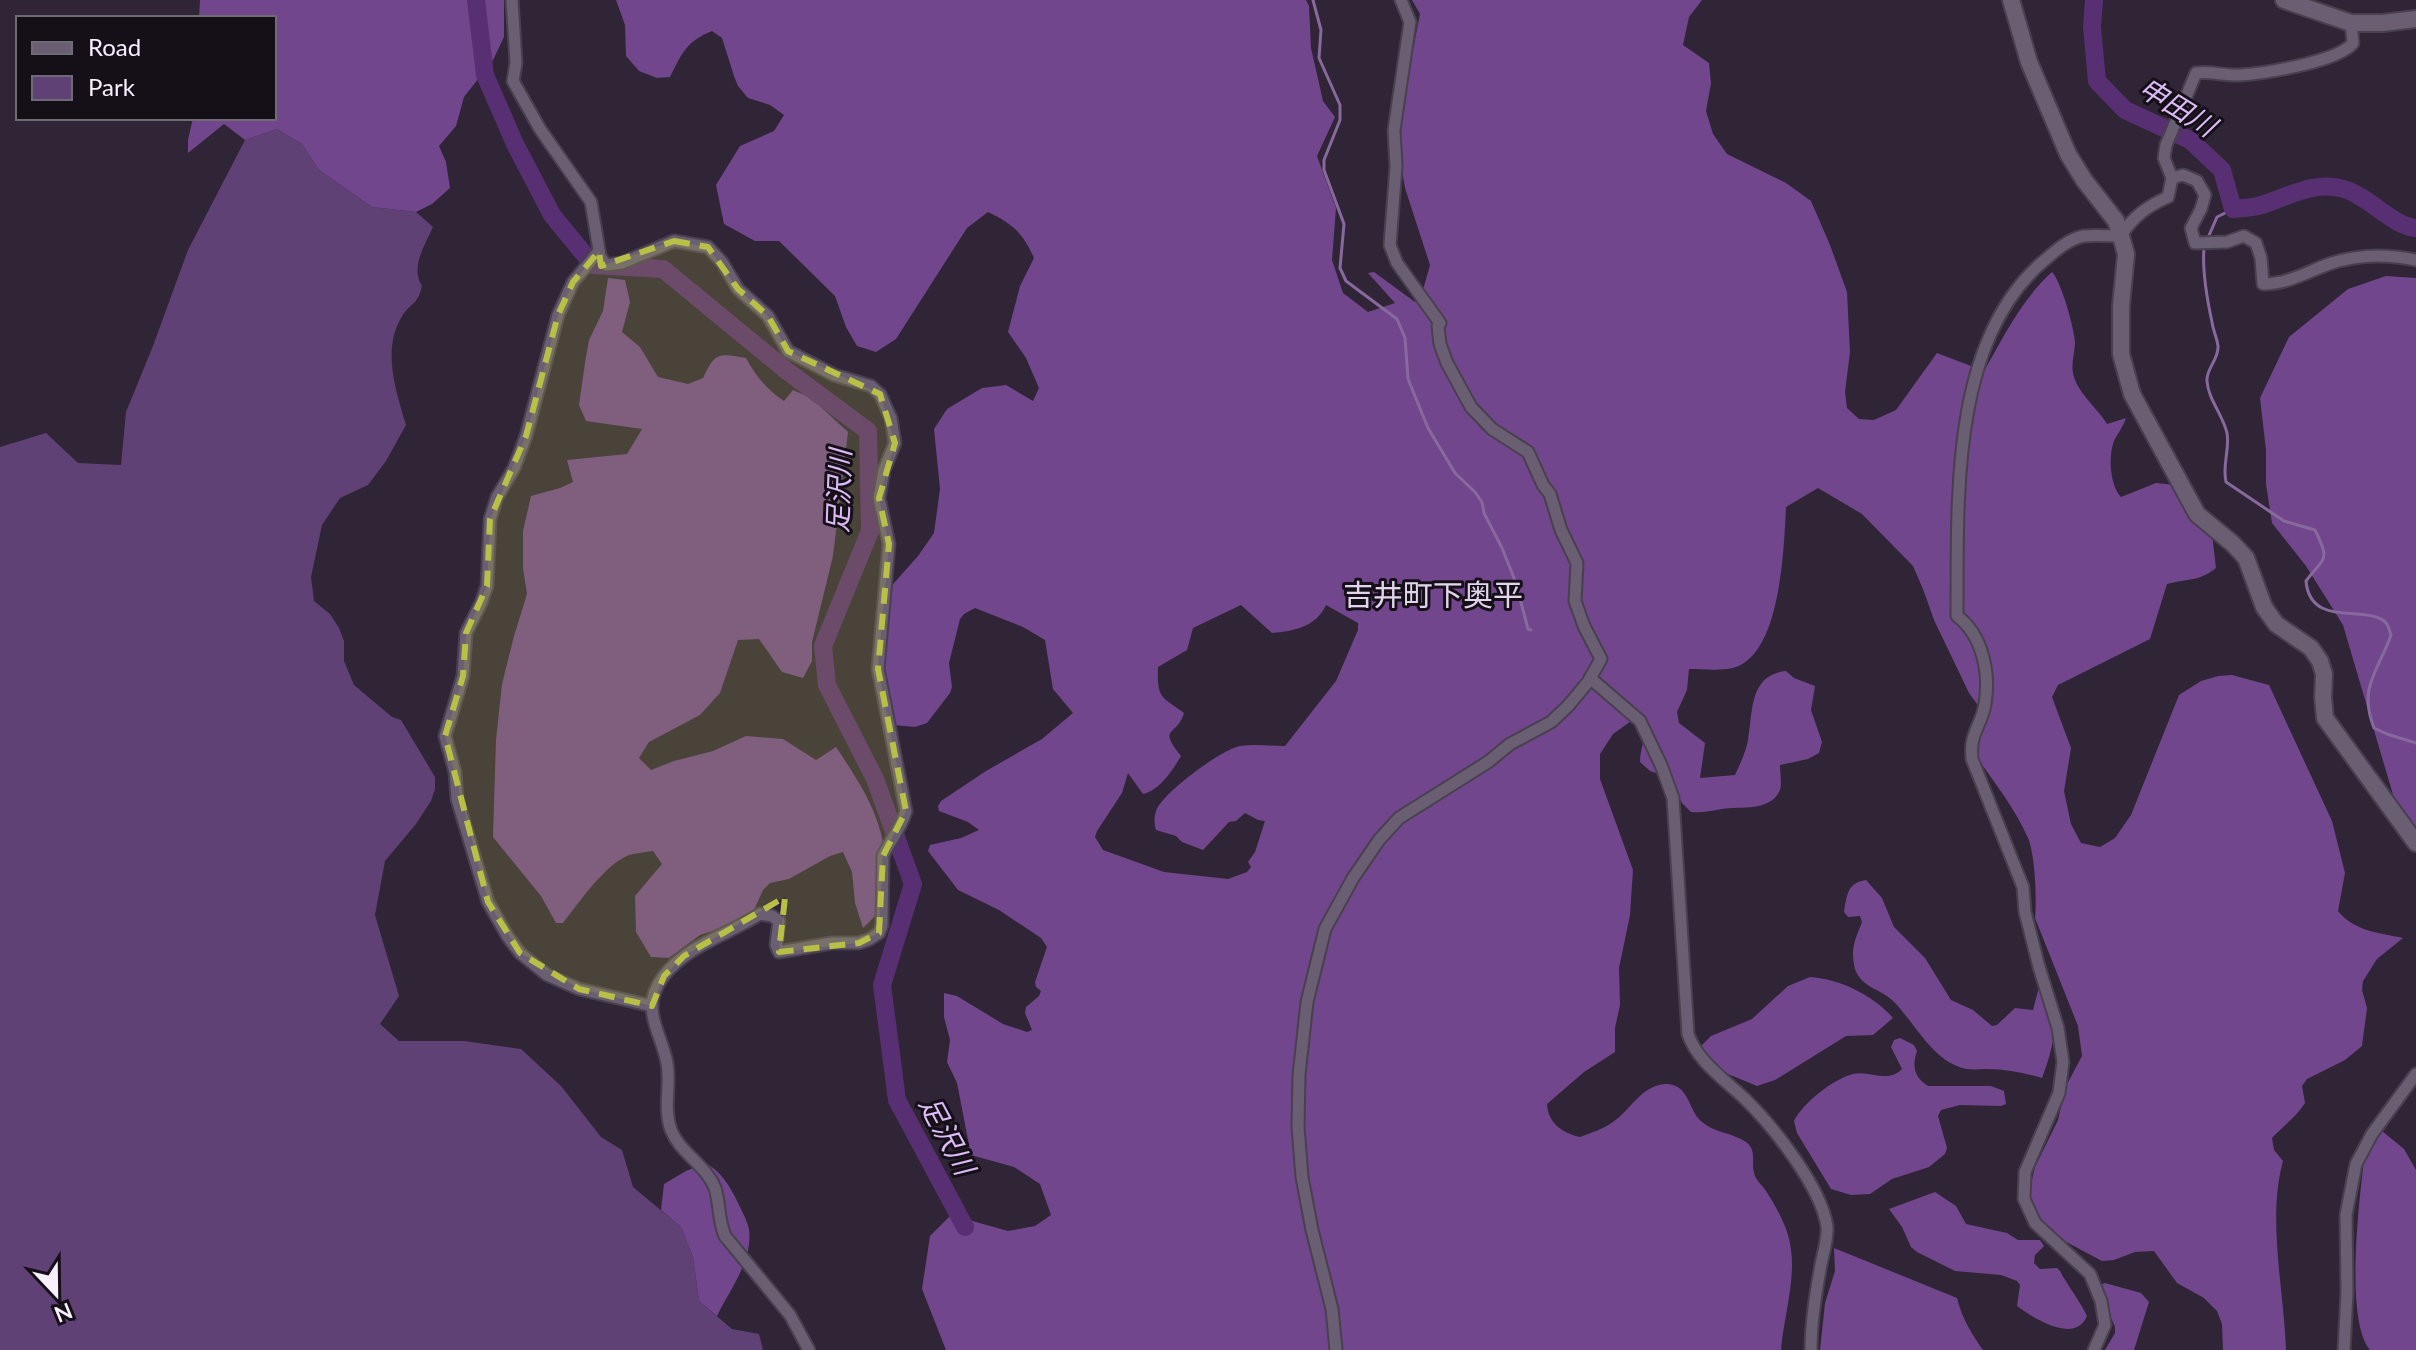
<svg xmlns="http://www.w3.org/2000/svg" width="2416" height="1350" font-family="Lato,'Noto Sans JP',sans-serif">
  <rect width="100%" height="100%" fill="#2f2536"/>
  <!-- green -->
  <path fill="#604175" d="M277 129 302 144 319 170 372 207 416 212 433 227C425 245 410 267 422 286 417 307 410 302 401 318 382 351 396 391 406 425L386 461 368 485 340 498 322 525 311 577 314 601 330 614 339 628 344 641V661L354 685 392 717 401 720 435 777V789L431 801 416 824 385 861 375 915 399 996 380 1024 399 1041H464L521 1049 561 1086 601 1137 622 1150 633 1187 681 1227 693 1257 699 1301 732 1329 759 1334 763 1350H0V447L46 433 78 463 121 465 126 412 153 346 188 250 245 140Z"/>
  <!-- forest -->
  <g fill="#71468d" fill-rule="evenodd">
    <polygon points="200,0 504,0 504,37 493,60 464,97 456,126 439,146 446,162 450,188 432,204 416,212 372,207 319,170 302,144 277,129 245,140 224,124 188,153 188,140 193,118 274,118 274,18 199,18"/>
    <path d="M616 0H1306L1309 6 1311 48 1323 101 1335 117 1317 156 1336 208 1332 260 1343 293 1368 312 1395 303 1368 273 1374 272 1415 302 1421 297 1430 265 1405 188 1396 135 1420 14 1412 0H1702L1689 17 1683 45 1709 63 1711 83 1706 111 1713 134 1727 154 1786 183 1811 201 1830 245 1847 292 1850 352 1845 392 1847 408 1859 419 1874 420 1896 410 1937 353 1984 371C2004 336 2022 299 2052 272 2061 281 2074 327 2075 342 2075 352 2071 363 2073 373 2077 393 2097 407 2107 424L2126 418C2123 427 2118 433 2114 441 2108 456 2110 486 2121 497L2156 483 2175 485C2183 506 2192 522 2212 534L2216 568C2198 582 2189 578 2167 584L2150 639 2058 685 2052 697 2071 748 2064 791 2071 824 2081 843 2100 847 2115 838 2131 815 2179 695 2201 681 2218 676 2232 675 2269 685 2332 821 2345 873 2338 911C2354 931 2379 933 2403 938L2377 959 2363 981 2362 990 2367 1008 2362 1046 2345 1060 2307 1079 2302 1086 2305 1103C2296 1117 2284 1125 2272 1138L2274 1150 2283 1161C2267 1219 2284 1290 2286 1350H2223L2222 1324 2217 1311 2204 1298 2177 1283 2154 1251 2135 1252 2114 1260 2102 1261 2057 1237 2032 1210 2029 1192 2035 1167 2058 1120 2065 1088 2082 1056 2078 1026 2035 918C2037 900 2035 854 2028 838 2014 806 1990 777 1971 749L1982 711 1969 693 1934 620 1923 589 1913 566 1862 514 1818 488 1786 507C1784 547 1781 656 1733 668 1720 671 1703 669 1689 669L1687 690 1677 712 1679 723 1705 743 1700 778 1735 775C1740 764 1746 752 1748 740 1753 711 1749 675 1786 671L1794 678 1815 686 1811 710 1822 742 1819 753 1808 759 1780 765C1780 772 1782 783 1780 790 1771 812 1740 806 1722 809 1711 811 1702 813 1691 812L1682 803 1671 782 1662 775 1650 771 1640 762C1640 745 1649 732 1645 715L1634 719 1613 734 1600 754V779L1633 870 1630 915 1619 968 1620 1005 1615 1028V1052L1584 1072 1547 1104C1548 1123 1562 1133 1580 1137 1591 1133 1603 1129 1613 1122 1631 1110 1642 1084 1667 1084 1690 1085 1688 1111 1702 1122 1715 1133 1733 1133 1746 1142 1758 1150 1750 1165 1755 1176 1757 1181 1763 1186 1766 1191 1774 1203 1784 1221 1788 1235 1799 1272 1784 1313 1781 1350H946L922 1289 930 1236 951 1215 1008 1231 1035 1226 1051 1215 1040 1184 1014 1167 971 1155 957 1083 947 1062 950 1040 944 1017V993L957 996 1003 1024 1027 1032 1032 1030 1025 1013 1026 1007 1039 996 1041 991 1036 987 1035 982 1047 947 1041 938 999 910 958 890 928 851 930 845 961 838 979 830 968 822 939 811 938 806 941 801 986 771 1042 739 1073 713 1053 689 1045 640 1023 627 975 608 964 614 960 619 949 663 952 687 950 693 927 723 915 727 894 725 876 667 875 615 894 583 918 556 934 533 940 489 934 429 947 409 982 388 1006 385 1033 401 1039 388 1026 358 1008 332 1020 286 1034 258C1023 233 1013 224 988 212L967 228 896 339 876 352 857 346 846 327 835 296 779 241H755L724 224 716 185 740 146 774 131 784 115 770 105 748 98 738 86 734 76 722 38 712 31C687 41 682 53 670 77L657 78 639 71 626 56 625 25ZM1241 605 1272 633C1294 631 1316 627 1326 605L1358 623V630L1336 681 1285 746C1270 746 1254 744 1240 746 1222 749 1161 794 1156 811 1154 817 1154 824 1156 830L1176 836 1182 842 1203 850 1229 822 1236 821 1245 813 1258 820 1265 821 1255 852 1248 862 1251 867 1247 872 1228 879 1164 872 1103 850 1095 837 1097 831 1122 793 1128 773 1143 794C1160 790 1172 771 1181 756 1157 726 1177 737 1184 713 1161 696 1157 699 1158 667L1187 650 1193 628Z"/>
    <polygon points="2386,276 2416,278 2416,826 2399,815 2343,625 2306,566 2272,523 2266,484 2266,450 2260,398 2289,337 2348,289"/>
    <path d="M608 278 625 280 630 302 622 332 640 347 658 377 688 384 703 378C715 352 719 353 746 358 756 376 766 389 784 401L793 390 811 398 848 432 833 556 812 642V661L803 678 782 672 759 639 738 640 720 693 700 715 649 742 639 758 651 770 674 761 713 751 746 736 783 739 816 760 836 747C865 790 895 836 882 890 880 897 879 908 876 914 873 919 867 924 863 928L855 903 852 872 843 852 830 856 789 879 770 883 763 890 750 919 700 935 669 958 651 957 636 932 635 896 662 864 653 851C646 852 636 853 629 855 604 865 579 903 563 923H556L541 896 493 837 496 740 502 684 514 636 527 594 523 568V531L531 496 560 488 573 482 567 460 627 454 642 429 586 421 579 405 585 363 589 340 603 311Z"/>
    <path d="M1866 880 1882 898 1894 927 1925 958 1951 1000 1973 1010 1992 1026 1997 1025 2015 1008 2033 1010 2039 987 2044 983 2049 984C2061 1016 2054 1046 2042 1078 2024 1073 2006 1069 1987 1069 1976 1069 1967 1071 1957 1066 1929 1055 1913 1020 1892 1000 1880 989 1861 987 1855 969 1850 949 1855 940 1862 922L1860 916 1848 917 1844 912C1847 895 1847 883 1866 880Z"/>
    <path d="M1810 977C1840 979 1873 995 1893 1018L1873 1035 1846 1036 1775 1080 1757 1086 1699 1062 1696 1051 1711 1036 1752 1019 1788 986Z"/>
    <path d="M1900 1038 1914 1045 1917 1051C1912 1066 1914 1077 1928 1086H1991L2004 1091 2006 1104 2001 1106 1960 1105 1941 1110 1938 1116 1947 1148 1945 1154 1929 1167 1892 1179 1870 1194 1851 1195 1831 1189 1797 1133 1794 1121C1803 1103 1833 1079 1853 1074 1870 1070 1887 1084 1902 1069L1891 1047 1894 1040Z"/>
    <path d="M2382 1131 2404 1149 2416 1170V1350H2370C2343 1318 2361 1186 2366 1143Z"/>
    <path d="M705 1163C720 1170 730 1186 737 1201 741 1209 747 1220 749 1229 753 1261 730 1289 717 1316L699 1301 693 1257 681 1227 661 1210 664 1184 686 1171Z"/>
    <path d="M1935 1192 1956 1206 1966 1224 2007 1233 2018 1240H2040L2044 1246 2035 1255 2034 1263 2040 1269 2057 1268 2060 1271C2068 1286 2080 1301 2087 1316 2075 1345 2033 1318 2017 1306L2020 1285 2017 1281 2001 1275 1955 1271 1917 1252 1911 1247 1902 1227 1889 1209Z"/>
    <path d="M1834 1248 1957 1298C1962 1318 1971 1333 1983 1350H1820L1825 1303 1835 1271Z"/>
    <polygon points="2105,1283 2141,1293 2149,1302 2134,1350 2105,1350 2115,1333 2115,1327 2100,1292 2100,1285"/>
  </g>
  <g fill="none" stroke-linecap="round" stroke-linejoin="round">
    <!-- stream -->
    <g stroke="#88699d" stroke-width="3">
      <polyline points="1313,0 1321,30 1319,58 1340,105 1340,120 1324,160 1324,170 1344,224 1340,268 1346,281 1397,319 1405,338 1408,379 1428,428 1455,473 1475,492 1482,502 1484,513 1502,548 1516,583 1528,629 1531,630"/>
      <polyline points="2207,240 2217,217 2233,209"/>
      <path d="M2204 247C2202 271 2207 299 2212 322 2213 330 2217 338 2218 346 2219 360 2206 368 2207 381 2208 399 2223 415 2227 433 2230 450 2222 464 2226 482L2284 521 2315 530C2331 562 2324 557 2306 581 2310 626 2360 607 2381 619 2388 622 2389 629 2391 635 2378 672 2358 687 2374 728L2387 734 2416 743"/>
    </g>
    <!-- river -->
    <g stroke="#592f74" stroke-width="18">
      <polyline points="476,0 485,75 515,144 552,215 593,265 663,269 787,371 868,431 870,531 823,646 827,685 875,779 913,884 882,985 897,1100 965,1227"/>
      <path d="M2094 0 2092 27 2097 81 2125 110 2190 140 2222 170 2233 209C2241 208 2250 208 2258 206 2286 198 2314 180 2344 189 2370 197 2392 226 2416 228"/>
    </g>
    <defs>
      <g id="street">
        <path d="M512 0 516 63 513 81 540 129 591 202 600 256 606 265 622 263 674 241 708 247 722 262 738 289 768 316 788 351 834 375 871 386 880 394 891 418 895 443 884 470 879 498 889 544 878 669 906 811C901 829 890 840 883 856L882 925 879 933 870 939 859 943H832L779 952 776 945 779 921 772 916 760 914C728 935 687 945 663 977 639 1009 661 1031 667 1063 671 1086 663 1108 671 1130 680 1153 706 1165 715 1188 720 1204 718 1220 725 1236L790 1315 809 1350"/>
        <path d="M2172 178 2183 175 2197 181 2205 195 2201 209 2191 228 2195 243 2227 242 2244 236 2256 243 2261 258 2263 284C2288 284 2307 272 2329 264 2358 254 2387 254 2416 260"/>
        <polyline points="599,251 573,282 558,315 526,436 514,468 497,497 490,519 487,586 481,603 466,633 463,676 445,736 455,772 457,799 488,902 508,937 520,953 547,975 579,989 652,1006"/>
        <path d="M1590 678 1640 721 1661 765 1673 798 1688 1034C1697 1061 1724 1079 1744 1098 1773 1126 1822 1188 1827 1227 1828 1241 1822 1256 1820 1270 1815 1297 1811 1323 1811 1350"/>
        <polyline points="1336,1350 1332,1309 1312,1230 1302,1177 1298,1127 1299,1075 1307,1002 1325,929 1353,878 1379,840 1399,818 1488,762 1510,744 1551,722 1568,706 1588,682 1601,659 1584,626 1575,601 1577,563 1561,530 1550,494 1543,485 1528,452 1492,429 1471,407 1447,363 1440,344 1438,326 1440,323 1397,263 1390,245 1396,166 1394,130 1410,22 1401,0"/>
        <path d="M2094 1350 2105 1325 2101 1301 2090 1274 2035 1223 2024 1199 2025 1172 2059 1093 2063 1062 2058 1028 2039 967 2025 912 2023 887 1972 759C1969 733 1981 727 1985 704 1990 674 1983 635 1957 616 1958 505 1949 347 2039 265 2052 254 2067 239 2084 236 2096 235 2109 236 2121 236 2133 216 2148 206 2168 197L2172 178 2164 158 2166 145 2196 73C2211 71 2225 76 2240 75 2265 73 2338 62 2353 43L2351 23"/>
        <polyline points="2344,1350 2347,1292 2346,1215 2356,1164 2372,1134 2416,1074"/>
      </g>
      <g id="secondary">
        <polyline points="2011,0 2029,62 2068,154 2084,180 2116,221 2121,236 2126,254 2121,306 2121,354 2132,394 2197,514 2233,544 2246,558 2264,607 2276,624 2311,648 2320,661 2324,674 2323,697 2325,718 2416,843"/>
        <polyline points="2284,0 2351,23 2383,23 2416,19"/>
      </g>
    </defs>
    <!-- street casing -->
    <use href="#street" stroke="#48404e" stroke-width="15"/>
    <!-- secondary casing -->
    <use href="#secondary" stroke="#48404e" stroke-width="20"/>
    <!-- street -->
    <use href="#street" stroke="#695e72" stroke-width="11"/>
    <!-- secondary -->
    <use href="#secondary" stroke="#695e72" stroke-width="16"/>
  </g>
  <!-- marked area -->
  <path fill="#b9c046" fill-opacity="0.2" stroke="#b9c046" stroke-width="6" stroke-dasharray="16 10" stroke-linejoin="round" d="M674 241 708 247 738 289 768 316 788 351 880 394 895 443 879 498 889 544 878 669 906 811 883 856 879 933 859 943 779 952 785 897 684 956 664 976 652 1006 579 989 520 953 488 902 445 736 463 676 466 633 487 586 490 519 526 436 558 315 573 282 599 251 601 266Z"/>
  <g text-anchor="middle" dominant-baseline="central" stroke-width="6" stroke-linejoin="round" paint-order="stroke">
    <!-- water labels -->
    <g font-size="28" font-style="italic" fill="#ddbbf7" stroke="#151018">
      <text transform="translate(2178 106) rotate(32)">申田川</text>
      <text transform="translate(838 491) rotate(-88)">足沢川</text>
      <text transform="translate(948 1135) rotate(62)">足沢川</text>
    </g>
    <!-- quarter labels -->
    <g font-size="30" fill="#e1d4eb" stroke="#151018">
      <text x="1433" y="594">吉井町下奥平</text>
    </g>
  </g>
  <!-- legend -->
  <rect x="16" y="16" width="260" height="104" fill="#151018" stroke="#6f6a73" stroke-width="2"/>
  <rect x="32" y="42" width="40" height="12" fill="#695e72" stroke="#6f6a73" stroke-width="2"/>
  <text x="88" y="56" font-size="24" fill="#f7f0fc">Road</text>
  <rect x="32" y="76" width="40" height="24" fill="#604175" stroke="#6f6a73" stroke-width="2"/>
  <text x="88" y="96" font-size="24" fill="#f7f0fc">Park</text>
  <!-- north arrow -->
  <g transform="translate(56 1294) rotate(158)" stroke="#151018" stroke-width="6" paint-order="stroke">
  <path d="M0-6L14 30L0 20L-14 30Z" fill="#f7f0fc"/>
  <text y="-12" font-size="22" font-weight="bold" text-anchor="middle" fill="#f7f0fc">N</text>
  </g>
</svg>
